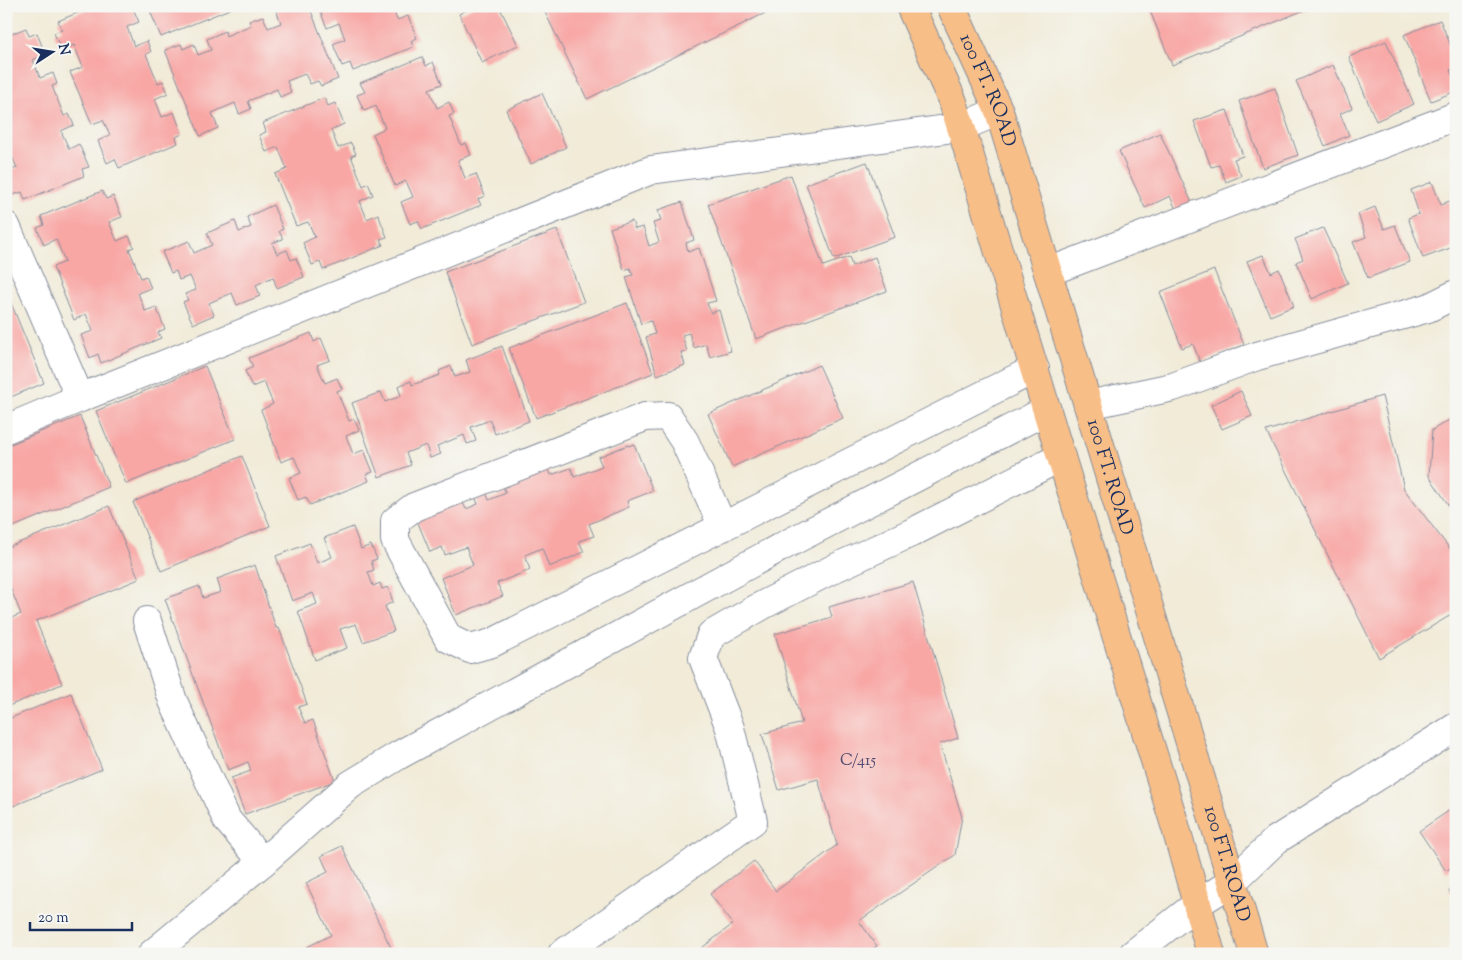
<svg xmlns="http://www.w3.org/2000/svg" width="1462" height="960" font-family="'Sorts Mill Goudy',serif">
  <rect width="100%" height="100%" fill="#f6f6f2"/>
  <filter id="ink" filterUnits="userSpaceOnUse"><feTurbulence type="fractalNoise" baseFrequency=".02" numOctaves="2"/><feDisplacementMap in="SourceGraphic" scale="10" xChannelSelector="R" yChannelSelector="G"/><feConvolveMatrix kernelMatrix="1 2 1 2 8 2 1 2 1" color-interpolation-filters="sRGB"/></filter>
  <filter id="wash" filterUnits="userSpaceOnUse"><feTurbulence type="fractalNoise" baseFrequency=".0096" numOctaves="4" result="noise"/><feDisplacementMap in="SourceGraphic" scale="20" xChannelSelector="R" yChannelSelector="G"/><feGaussianBlur stdDeviation="1.12" result="paint"/><feColorMatrix in="noise" values="0 0 0 0 0 0 0 0 0 0 0 0 0 0 0 0 0 1.4 0 .05"/><feComposite in="paint" operator="in"/></filter>
  <g filter="url(#wash)">
    <rect width="100%" height="100%" fill="#f1ebd8"/>
    <g id="blocks">
      <!-- building -->
      <g fill="#f8a7a5">
        <polygon points="94,6 132,6 139,22 127,27 134,46 147,41 151,52 146,54 158,83 163,81 168,93 155,99 162,117 174,112 182,134 176,137 178,143 119,168 115,159 107,163 98,141 110,135 103,120 92,124 70,72 83,67 74,45 61,50 54,33 62,30 58,21"/>
        <polygon points="148,6 237,6 161,37"/>
        <polygon points="286,6 309,6 338,79 321,86 318,81 310,84 305,74 287,81 291,92 280,97 277,89 248,101 251,109 239,114 235,103 212,113 218,128 200,136 165,50 181,44 183,49 194,44 198,55 211,50 207,39 225,31 226,36 251,25 249,21 263,16 268,28 281,23 276,10"/>
        <polygon points="318,6 392,6 397,20 408,16 417,38 411,41 413,47 353,71 350,63 342,66 333,44 345,39 339,23 327,28"/>
        <polygon points="474,6 499,6 518,45 482,63 459,14"/>
        <polygon points="542,6 780,6 587,99"/>
        <polygon points="1148,6 1314,6 1172,65"/>
        <polygon points="1440,20 1456,58 1456,68 1450,70 1456,85 1456,91 1431,101 1404,35"/>
        <polygon points="26,28 29,36 37,33 45,54 33,60 40,78 53,73 57,84 52,86 64,116 69,114 74,125 61,131 69,149 79,144 89,167 82,169 84,176 25,200 22,192 13,195 6,178 6,172 17,168 10,152 6,153 6,36"/>
        <polygon points="1386,41 1414,104 1376,121 1349,57"/>
        <polygon points="422,57 426,66 433,62 442,84 429,89 437,108 449,102 454,114 449,116 461,145 466,143 471,155 458,160 465,178 476,174 485,196 478,199 481,205 422,229 418,221 410,224 401,202 413,197 406,181 395,186 373,134 385,128 376,106 364,111 357,95 365,92 360,83"/>
        <polygon points="1333,65 1352,108 1340,114 1349,135 1325,146 1296,81"/>
        <polygon points="1275,88 1298,155 1263,168 1239,101"/>
        <polygon points="542,93 566,147 531,164 506,110"/>
        <polygon points="324,98 328,106 335,103 344,124 331,130 338,148 351,143 356,154 351,156 363,186 368,183 373,195 360,201 367,219 378,214 387,237 380,239 383,245 323,270 320,262 312,265 303,243 315,237 308,222 296,226 275,174 287,169 278,147 266,152 259,135 266,132 263,123"/>
        <polygon points="1227,110 1243,156 1234,159 1241,176 1226,182 1219,165 1211,167 1194,121"/>
        <polygon points="1160,133 1193,205 1177,212 1170,196 1145,208 1119,151"/>
        <polygon points="867,162 895,237 834,259 806,184"/>
        <polygon points="791,175 823,266 849,257 852,266 875,257 887,291 756,339 708,204"/>
        <polygon points="1432,182 1441,205 1449,201 1456,221 1456,246 1423,258 1408,218 1419,214 1411,190"/>
        <polygon points="102,191 106,199 113,196 122,217 109,222 117,241 129,236 134,247 129,249 141,278 146,276 151,288 138,293 145,311 156,307 165,329 158,332 161,338 101,363 98,354 90,358 81,335 93,331 86,314 74,320 53,267 65,262 56,239 44,245 37,228 44,225 41,216"/>
        <polygon points="682,202 694,240 686,243 688,252 699,248 716,301 707,303 711,313 719,310 731,351 710,357 706,344 694,348 689,333 682,335 687,351 681,352 685,365 657,375 646,337 655,334 651,321 641,324 626,277 633,275 630,268 624,270 610,228 632,221 635,229 643,227 649,246 659,242 653,223 661,221 658,210"/>
        <polygon points="273,205 283,229 279,231 283,239 272,243 277,254 287,250 291,260 296,258 304,277 277,288 273,277 256,285 260,296 237,305 232,293 209,303 214,315 193,324 183,302 188,300 185,294 196,290 190,276 179,280 176,271 171,273 162,252 189,241 194,253 212,245 207,233 235,221 239,232 251,227 247,217"/>
        <polygon points="1375,207 1384,229 1395,225 1410,262 1368,278 1353,242 1366,237 1358,214"/>
        <polygon points="1323,228 1348,283 1312,299 1296,262 1303,259 1295,239"/>
        <polygon points="557,230 584,302 472,344 445,272"/>
        <polygon points="1263,255 1271,273 1279,269 1294,306 1270,316 1247,261"/>
        <polygon points="1214,270 1244,345 1200,362 1193,344 1182,348 1160,292"/>
        <polygon points="6,291 44,383 6,399"/>
        <polygon points="627,303 653,373 536,418 509,348"/>
        <polygon points="311,333 314,342 321,338 330,360 317,365 325,383 337,378 342,389 337,391 349,421 354,419 359,430 346,436 353,454 364,450 373,472 366,474 369,481 310,505 306,497 298,500 289,478 301,473 294,457 281,462 261,410 273,404 264,382 252,387 245,371 253,367 249,358"/>
        <polygon points="502,346 529,421 495,434 490,420 471,427 476,441 467,444 464,435 437,446 441,454 430,458 426,445 406,453 411,465 379,477 352,403 381,392 385,402 401,396 398,386 411,381 412,385 440,375 439,371 451,366 455,377 470,372 466,360"/>
        <polygon points="819,365 843,418 732,467 708,414"/>
        <polygon points="205,366 235,439 126,484 96,411"/>
        <polygon points="1241,391 1252,416 1222,429 1211,405"/>
        <polygon points="1382,396 1404,489 1456,557 1456,612 1379,658 1266,431"/>
        <polygon points="80,416 109,487 6,530 6,446"/>
        <polygon points="1456,416 1456,516 1429,476 1432,430"/>
        <polygon points="634,444 653,491 627,501 629,507 589,524 594,536 579,541 584,552 549,567 542,548 525,555 530,570 497,583 503,596 456,615 441,578 473,565 466,547 445,555 442,547 430,552 416,518 461,499 466,509 478,504 474,494 485,490 489,500 506,493 501,483 547,464 551,475 571,468 574,477 602,466 598,457 628,445 628,446"/>
        <polygon points="242,456 270,526 161,571 133,502"/>
        <polygon points="109,506 139,579 36,621 62,684 6,707 6,620 21,614 6,577 6,548"/>
        <polygon points="353,527 361,549 371,545 377,559 371,561 374,570 368,572 373,586 380,583 382,589 388,587 393,602 385,606 394,631 363,642 356,624 340,629 347,648 315,660 298,611 317,604 313,593 292,601 276,556 310,543 317,563 332,557 324,538"/>
        <polygon points="255,565 276,628 279,628 307,704 298,707 305,723 313,720 335,781 245,814 231,778 251,771 248,762 228,770 165,599 199,586 203,598 221,592 217,579"/>
        <polygon points="913,582 958,738 940,744 962,817 955,855 859,921 877,946 866,954 694,954 733,924 710,894 754,861 776,891 837,845 818,779 779,790 762,734 802,723 775,634 832,617 829,607"/>
        <polygon points="71,693 102,769 6,809 6,720"/>
        <polygon points="1456,806 1456,864 1446,871 1419,831"/>
        <polygon points="342,846 394,954 310,954 307,947 331,935 306,883 328,872 321,856"/>
        <polygon points="1456,886 1456,901 1449,891"/>
      </g>
    </g>
  </g>
  <g filter="url(#ink)">
    <use href="#blocks" fill-opacity="0" stroke="#868d9b" stroke-width="1"/>
    <g fill="none" stroke-linecap="round" stroke-linejoin="round">
      <defs>
        <g id="minor">
          <polyline points="6,226 80,398 651,170 961,127 999,111"/>
          <polyline points="1048,272 1456,116"/>
          <polyline points="1088,405 1173,387 1257,356 1428,308 1456,294"/>
          <polyline points="6,429 80,398"/>
          <polyline points="723,527 685,442 668,416 645,417 414,507 395,521 395,540 448,638 470,649 492,643 1035,369"/>
          <polyline points="147,621 173,701 227,820 263,862"/>
          <polyline points="152,954 263,862 350,785 399,755 781,547 1047,410"/>
          <polyline points="562,954 753,821 730,728 703,658 711,635 763,605 835,568 911,533 1061,457"/>
          <polyline points="1133,954 1197,904 1232,882 1276,840 1456,727"/>
        </g>
        <g id="major">
          <polyline points="910,6 953,102 961,127 1061,457 1175,825 1211,954"/>
          <path id="s1" d="M951 6 999 111 1254 954"/>
        </g>
      </defs>
      <!-- minor casing -->
      <use href="#minor" stroke="#868d9b" stroke-width="30"/>
      <!-- major casing -->
      <use href="#major" stroke="#868d9b" stroke-width="30"/>
      <!-- minor -->
      <use href="#minor" stroke="#fff" stroke-width="28"/>
      <!-- major -->
      <use href="#major" stroke="#f7be88" stroke-width="28"/>
    </g>
  </g>
  <g text-anchor="middle" dominant-baseline="central" stroke-width="4" stroke-linejoin="round" paint-order="stroke">
    <!-- number labels -->
    <g font-size="16" fill="#524d70">
      <text x="858" y="761">C/415</text>
    </g>
    <!-- street labels -->
    <g font-size="19" fill="#1b2f5e" stroke="#f6f6f2">
      <text stroke="none"><textPath href="#s1" startOffset="92">100 FT. ROAD</textPath></text>
      <text stroke="none"><textPath href="#s1" startOffset="498">100 FT. ROAD</textPath></text>
      <text stroke="none"><textPath href="#s1" startOffset="902">100 FT. ROAD</textPath></text>
    </g>
  </g>
  <!-- margin -->
  <rect width="1462" height="960" fill="none" stroke="#f6f6f2" stroke-width="25"/>
  <!-- north arrow -->
  <g transform="translate(52 52) rotate(78)" stroke="#f6f6f2" stroke-width="4" paint-order="stroke">
  <path d="M0-4L9 19L0 12L-9 19Z" fill="#1b2f5e"/>
  <text y="-8" font-size="14" font-weight="bold" text-anchor="middle" fill="#1b2f5e">N</text>
  </g>
  <!-- scale -->
  <path d="M30 922v8h102v-8" fill="none" stroke="#1b2f5e" stroke-width="2.5"/>
  <text x="38" y="922" font-size="15" fill="#1b2f5e" stroke="#f6f6f2" stroke-width="4" paint-order="stroke">20 m</text>
</svg>
